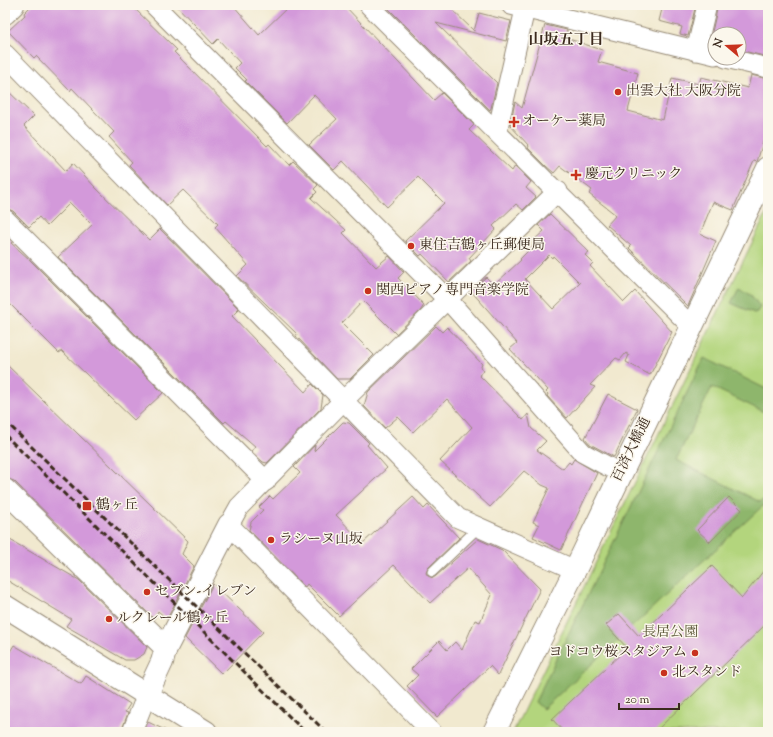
<svg xmlns="http://www.w3.org/2000/svg" width="773" height="737" font-family="'Sorts Mill Goudy','Noto Serif JP',serif">
  <rect width="100%" height="100%" fill="#fbf7ec"/>
  <filter id="ink" filterUnits="userSpaceOnUse"><feTurbulence type="fractalNoise" baseFrequency=".025" numOctaves="2"/><feDisplacementMap in="SourceGraphic" scale="8" xChannelSelector="R" yChannelSelector="G"/><feConvolveMatrix kernelMatrix="1 2 1 2 8 2 1 2 1" color-interpolation-filters="sRGB"/></filter>
  <filter id="wash" filterUnits="userSpaceOnUse"><feTurbulence type="fractalNoise" baseFrequency=".012" numOctaves="4" result="noise"/><feDisplacementMap in="SourceGraphic" scale="16" xChannelSelector="R" yChannelSelector="G"/><feGaussianBlur stdDeviation="0.9" result="paint"/><feColorMatrix in="noise" values="0 0 0 0 0 0 0 0 0 0 0 0 0 0 0 0 0 1.4 0 .05"/><feComposite in="paint" operator="in"/></filter>
  <g filter="url(#wash)">
    <rect width="100%" height="100%" fill="#f1e9cf"/>
    <!-- green -->
    <polygon fill="#b3d57d" stroke="#77804e" points="768,210 768,732 513,732"/>
    <!-- forest -->
    <g fill="#8eb66c" stroke="#647045">
      <polygon points="739,287 751,295 760,307 757,312 754,313 731,303"/>
      <polygon points="704,358 768,390 768,414 712,387 676,460 760,502 766,498 768,494 768,501 543,709 535,702"/>
    </g>
    <g id="blocks">
      <!-- building -->
      <g fill="#d399da" fill-rule="evenodd">
        <polygon points="32,5 131,5 177,50 174,52 267,146 269,144 289,165 293,161 318,185 314,189 317,192 311,198 346,230 343,233 376,267 389,256 404,272 398,278 424,305 421,310 396,334 363,301 342,323 374,355 350,379 337,379 296,336 297,334 237,276 248,265 215,227 218,224 183,190 167,205 129,165 132,162 109,137 114,132 72,88 70,91 36,56 34,58 8,31 25,15 24,13"/>
        <polygon points="176,5 233,5 259,35 290,5 344,5 434,100 442,93 474,125 469,130 512,171 515,166 531,182 526,188 536,197 523,210 516,204 493,226 496,229 469,258 471,261 449,282 422,254 420,256 405,241 444,203 418,177 387,207 343,161 334,170 309,145 337,119 314,95 287,123 245,81 247,80 235,68 240,63 218,39 213,44"/>
        <polygon points="385,5 447,5 474,31 479,13 511,21 506,41 436,23 497,83 491,108 490,110"/>
        <polygon points="663,5 696,5 688,36 680,34 682,27 659,21"/>
        <polygon points="718,5 768,5 768,57 739,50 739,34 715,34 715,43 710,41"/>
        <polygon points="545,25 567,30 566,38 602,50 598,62 638,73 628,111 663,120 672,78 699,84 701,77 748,88 751,75 768,79 768,125 757,162 754,161 733,210 713,202 700,234 716,241 688,306 629,248 631,246 607,225 616,215 589,194 592,190 560,166 554,173 546,166 528,148 529,146 510,125 515,102 522,108"/>
        <polygon points="5,88 34,116 24,126 66,171 73,163 95,187 149,240 160,229 239,309 232,316 305,392 312,384 323,395 321,408 267,463 263,462 251,451 256,447 226,421 224,423 58,257 92,225 70,203 47,226 39,217 29,227 13,211 5,208"/>
        <path d="M550 214 589 252 585 255 593 263 590 266 624 302 635 291 672 332 650 375 626 362 629 355 626 353 620 360 616 358 590 385 595 387 567 418 547 396 548 394 546 392 548 390 510 349 517 343 471 291 486 277 494 285 521 260 520 259 537 242 534 240 544 231 538 225ZM549 255 552 258 553 256 580 283 553 309 525 279Z"/>
        <polygon points="5,235 12,242 11,243 29,259 163,393 134,420 62,351 59,353 5,299"/>
        <polygon points="436,326 442,332 447,327 482,364 481,367 484,371 479,375 523,420 528,414 531,428 546,441 537,450 563,469 569,462 571,464 574,459 597,473 561,550 533,537 539,525 533,522 549,488 542,485 524,471 490,507 440,461 472,427 447,399 413,432 398,417 385,428 364,406 368,392"/>
        <polygon points="5,363 188,541 182,554 194,566 167,619 158,611 154,619 14,481 5,478"/>
        <polygon points="608,394 637,409 614,457 590,444 585,438"/>
        <polygon points="343,422 349,423 369,443 367,445 387,468 336,515 363,543 413,497 424,509 428,505 459,538 428,568 426,573 428,576 433,578 436,576 478,539 502,550 540,589 498,675 490,666 437,717 407,686 418,675 411,669 439,641 447,650 455,642 462,650 475,620 480,622 492,595 468,568 430,603 394,565 339,616 307,584 305,587 249,530 251,522 263,510 259,507 270,496 273,499 300,473 294,467 315,445 314,451"/>
        <polygon points="729,497 742,510 710,542 697,530"/>
        <polygon points="5,537 79,580 147,647 144,654 134,660 125,660 66,626 71,619 5,579"/>
        <polygon points="768,565 768,622 655,732 564,732 552,719 627,648 606,625 619,614 639,636 712,566 742,598"/>
        <polygon points="213,584 263,632 222,674 185,638"/>
        <polygon points="14,645 81,684 86,676 130,704 125,712 128,713 121,732 5,732 5,660"/>
        <polygon points="148,722 169,732 144,732"/>
      </g>
    </g>
  </g>
  <g filter="url(#ink)">
    <use href="#blocks" fill-opacity="0" stroke="#968a76" stroke-width="1"/>
    <g fill="none" stroke-linecap="round" stroke-linejoin="round">
      <defs>
        <polyline id="service" points="432,572 479,527"/>
        <g id="minor">
          <polyline points="154,5 448,300 583,453 620,473"/>
          <polyline points="369,5 692,327"/>
          <polyline points="511,5 715,55"/>
          <polyline points="696,51 707,5"/>
          <polyline points="5,54 458,518 575,570"/>
          <polyline points="726,58 768,68"/>
          <polyline points="497,132 526,5"/>
          <polyline points="5,219 266,481"/>
          <polyline points="132,732 147,694"/>
          <polyline points="432,732 229,525 239,507 343,401 558,191"/>
        </g>
        <g id="tertiary">
          <polyline points="5,13 13,5"/>
          <polyline points="5,490 166,648"/>
          <polyline points="5,606 206,732"/>
          <polyline points="147,694 162,662 166,648 229,525"/>
          <polyline points="494,732 575,570 768,168"/>
        </g>
      </defs>
      <!-- service casing -->
      <use href="#service" stroke="#968a76" stroke-width="11"/>
      <!-- minor casing -->
      <use href="#minor" stroke="#968a76" stroke-width="21"/>
      <!-- tertiary casing -->
      <use href="#tertiary" stroke="#968a76" stroke-width="24"/>
      <!-- service -->
      <use href="#service" stroke="#fff" stroke-width="9"/>
      <!-- minor -->
      <use href="#minor" stroke="#fff" stroke-width="19"/>
      <!-- tertiary -->
      <use href="#tertiary" stroke="#fff" stroke-width="22"/>
      <!-- rail -->
      <g stroke="#3b2a1e" stroke-width="3" stroke-dasharray="6 3" stroke-linecap="butt">
        <polyline points="5,421 326,732"/>
        <polyline points="5,435 305,732"/>
      </g>
    </g>
  </g>
  <!-- markers -->
  <g fill="#c8321e" stroke="#fbf7ec" stroke-width="1.5">
    <circle cx="618" cy="92" r="4"/>
    <path d="M512 116h4v4h4v4h-4v4h-4v-4h-4v-4h4z"/>
    <path d="M574 169h4v4h4v4h-4v4h-4v-4h-4v-4h4z"/>
    <circle cx="411" cy="246" r="4"/>
    <circle cx="368" cy="291" r="4"/>
    <rect x="82" y="501" width="10" height="10" rx="2"/>
    <circle cx="271" cy="540" r="4"/>
    <circle cx="147" cy="592" r="4"/>
    <circle cx="109" cy="619" r="4"/>
    <circle cx="695" cy="653" r="4"/>
    <circle cx="664" cy="673" r="4"/>
  </g>
  <g text-anchor="middle" dominant-baseline="central" stroke-width="3" stroke-linejoin="round" paint-order="stroke">
    <!-- poi labels -->
    <g font-size="14" fill="#3b2a1e" stroke="#fbf7ec" text-anchor="start">
      <text x="626" y="92">出雲大社 大阪分院</text>
      <text x="522" y="122">オーケー薬局</text>
      <text x="585" y="175">慶元クリニック</text>
      <text x="419" y="246">東住吉鶴ヶ丘郵便局</text>
      <text x="376" y="291">関西ピアノ専門音楽学院</text>
      <text x="96" y="506">鶴ヶ丘</text>
      <text x="279" y="540">ラシーヌ山坂</text>
      <text x="155" y="592">セブン-イレブン</text>
      <text x="117" y="619">ルクレール鶴ヶ丘</text>
      <text x="687" y="653" text-anchor="end">ヨドコウ桜スタジアム</text>
      <text x="672" y="673">北スタンド</text>
    </g>
    <!-- street labels -->
    <g font-size="14" fill="#3b2a1e" stroke="#fbf7ec">
      <text transform="translate(632 450) rotate(-64)">百済大橋通</text>
    </g>
    <!-- park labels -->
    <g font-size="14" fill="#595536" stroke="#fbf7ec">
      <text x="670" y="633">長居公園</text>
    </g>
    <!-- neighbourhood labels -->
    <g font-size="15" font-weight="bold" fill="#3b2a1e" stroke="#fbf7ec">
      <text x="566" y="40">山坂五丁目</text>
    </g>
  </g>
  <!-- margin -->
  <rect width="773" height="737" fill="none" stroke="#fbf7ec" stroke-width="20"/>
  <!-- north arrow -->
  <g transform="translate(727 46) rotate(289)"><circle r="19" fill="#fbf7ec" stroke="#aea59a"/>
  <path d="M0-3L7 15L0 10L-7 15Z" fill="#c8321e"/>
  <text y="-6" font-size="11" font-weight="bold" text-anchor="middle" fill="#3b2a1e">N</text>
  </g>
  <!-- scale -->
  <path d="M619 703v6h60v-6" fill="none" stroke="#3b2a1e" stroke-width="2"/>
  <text x="625" y="703" font-size="12" fill="#3b2a1e" stroke="#fbf7ec" stroke-width="3" paint-order="stroke">20 m</text>
</svg>
